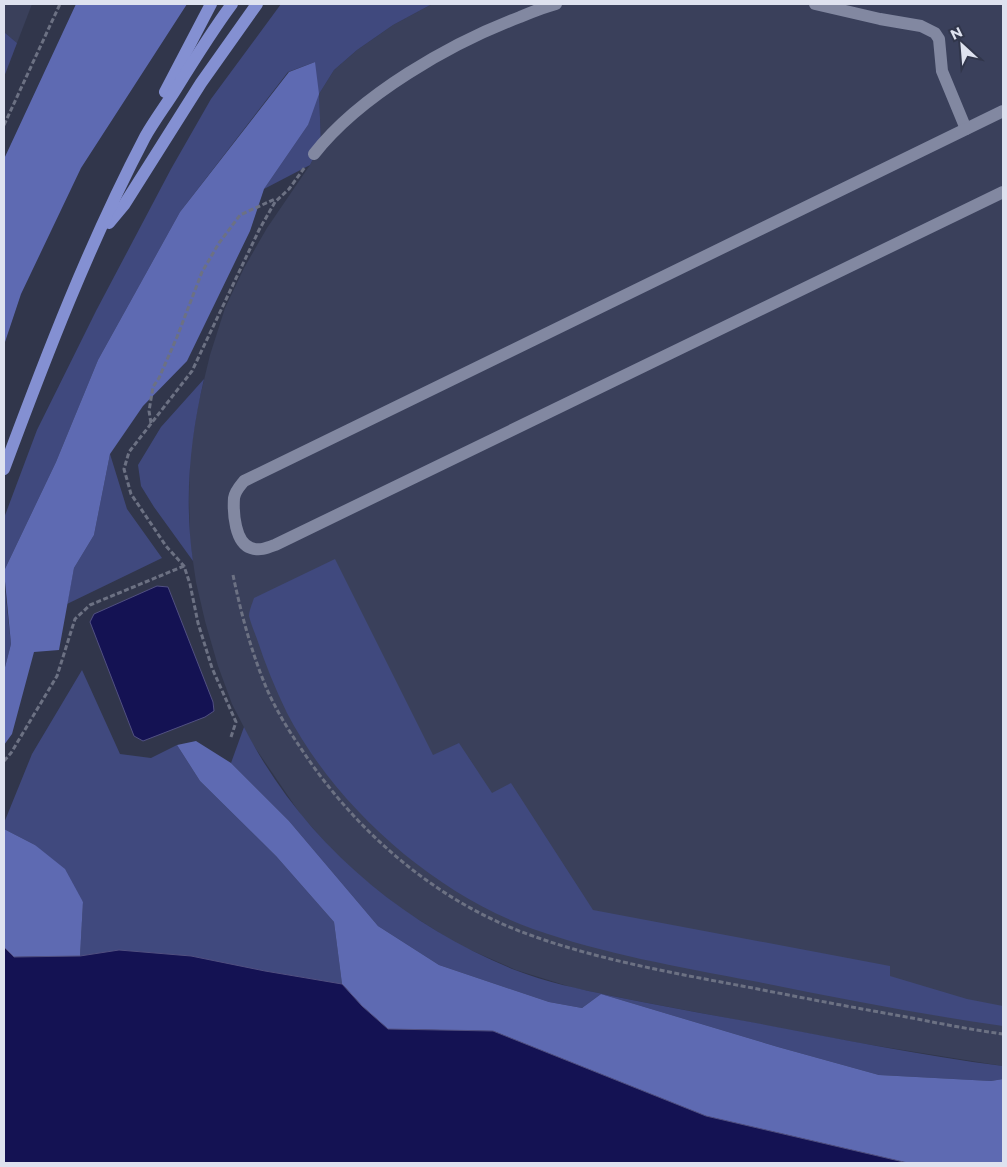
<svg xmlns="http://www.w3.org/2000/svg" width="1007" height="1167" font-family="Montserrat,sans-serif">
  <rect width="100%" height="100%" fill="#31364b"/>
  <!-- built -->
  <g fill="#3a405b">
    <polygon points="4,4 32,4 17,43 4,32"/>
    <polygon points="432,4 1003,4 1003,1066 859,1043 632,1000 574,988 516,970 459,945 403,910 367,882 334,852 301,815 252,743 232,704 218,666 205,621 196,582 190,541 189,499 190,454 198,405 210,355 225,308 244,268 267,228 310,165 321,143 319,94 334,70 357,50 393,25"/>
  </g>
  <!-- green -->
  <g fill="#40497e">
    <polygon points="281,4 432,4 393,25 357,50 334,70 319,94 321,143 310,165 264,189 308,125 315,62 288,72 180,212 98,360 56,462 4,571 4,518 37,430 96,311 171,169 211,99"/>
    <polygon points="4,32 17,43 4,77"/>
    <path d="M204 379C190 439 184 500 193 561L154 507 141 486 138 465 161 427Z"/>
    <polygon points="110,454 127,509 162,558 67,604 74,568 94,535"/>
    <path d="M335 559 433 755 459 743 492 793 511 783 593 910 890 966V976L967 999 1003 1006V1026C919 1014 836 998 753 981 679 967 604 954 533 929 433 893 336 807 287 713 275 688 265 664 257 639 254 631 251 624 249 616 249 611 252 604 254 598Z"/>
    <polygon points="4,580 11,644 4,671"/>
    <polygon points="82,670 120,754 151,758 177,745 200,781 276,856 334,922 342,984 265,971 191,956 119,950 80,956 83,902 35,845 4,829 4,823 32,754"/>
    <path d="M244 727C300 838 400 924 515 970 546 982 579 989 612 996 656 1005 700 1013 745 1021 831 1037 917 1055 1003 1066V1079L991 1081 879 1075 778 1047 601 994 582 1008 549 1002 439 965 378 926 289 821 231 763Z"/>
  </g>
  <!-- forest -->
  <g fill="#5e6ab2">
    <polygon points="76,4 187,4 81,168 21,294 4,345 4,159"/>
    <polygon points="315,62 319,94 308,125 264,189 250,231 187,361 143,406 110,454 94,535 74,568 59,650 34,652 12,734 4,745 4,671 11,644 4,571 56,462 98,360 180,212 289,72"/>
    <polygon points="196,741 231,763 289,821 378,926 439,965 549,1002 582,1008 601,994 778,1047 879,1075 991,1081 1003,1079 1003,1163 908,1163 706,1116 493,1031 388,1029 362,1006 342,984 334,922 276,856 200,781 177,745"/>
    <polygon points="4,829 35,845 65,869 83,902 80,956 14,957 4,947"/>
  </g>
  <!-- water -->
  <g fill="#141253" stroke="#515082">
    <polygon points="157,586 168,587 213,702 214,711 205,717 143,741 134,736 90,622 94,614"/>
    <polygon points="4,947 14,957 80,956 119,950 191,956 265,971 342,984 362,1006 388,1029 493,1031 706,1116 908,1163 4,1163"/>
  </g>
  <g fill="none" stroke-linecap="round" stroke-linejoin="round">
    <!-- path -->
    <g stroke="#6c7183" stroke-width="3" stroke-dasharray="5 2.5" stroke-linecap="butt">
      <polyline points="4,125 60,4"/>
      <polyline points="151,423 149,411 153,387 159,378 177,337 202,272 219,243 240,215 275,199"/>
      <path d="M233 575C241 613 251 651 266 687 275 708 287 728 300 747 355 831 435 901 530 935 605 962 685 975 763 990 813 1000 862 1009 912 1018 942 1024 973 1030 1003 1034"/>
      <polyline points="231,737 236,722 212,668 198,623 190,584 184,566 166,546 131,494 124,469 129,452 192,371 259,230 275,202 289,189 305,167"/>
      <polyline points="4,761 11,753 57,676 75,619 90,605 184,566"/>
    </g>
    <!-- minor -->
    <g stroke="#8288a1" stroke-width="12">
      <polyline points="815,4 880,19 921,26 935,33 939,39 942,71 966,129"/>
      <path d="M1003 111 244 481C240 486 235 491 234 498 233 513 235 543 251 548 260 551 267 548 275 545L1003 192"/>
      <path d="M314 154C360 95 451 43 520 17 532 12 544 7 556 4"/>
    </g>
    <!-- major -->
    <g stroke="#8490d2" stroke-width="12">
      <polyline points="165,92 211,4"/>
      <polyline points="109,223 124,205 201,83 257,4"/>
      <path d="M4 469C46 356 89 244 145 137 154 121 166 105 176 89 194 60 212 31 232 4"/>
    </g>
  </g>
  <!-- border -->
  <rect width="1007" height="1167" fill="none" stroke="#dee2ef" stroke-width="10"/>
  <!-- north arrow -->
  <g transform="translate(962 45) rotate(334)" stroke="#31364b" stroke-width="4" paint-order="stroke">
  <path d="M0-4L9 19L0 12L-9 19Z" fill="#dee2ef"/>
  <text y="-8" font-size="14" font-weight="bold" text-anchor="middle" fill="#dee2ef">N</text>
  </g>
</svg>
